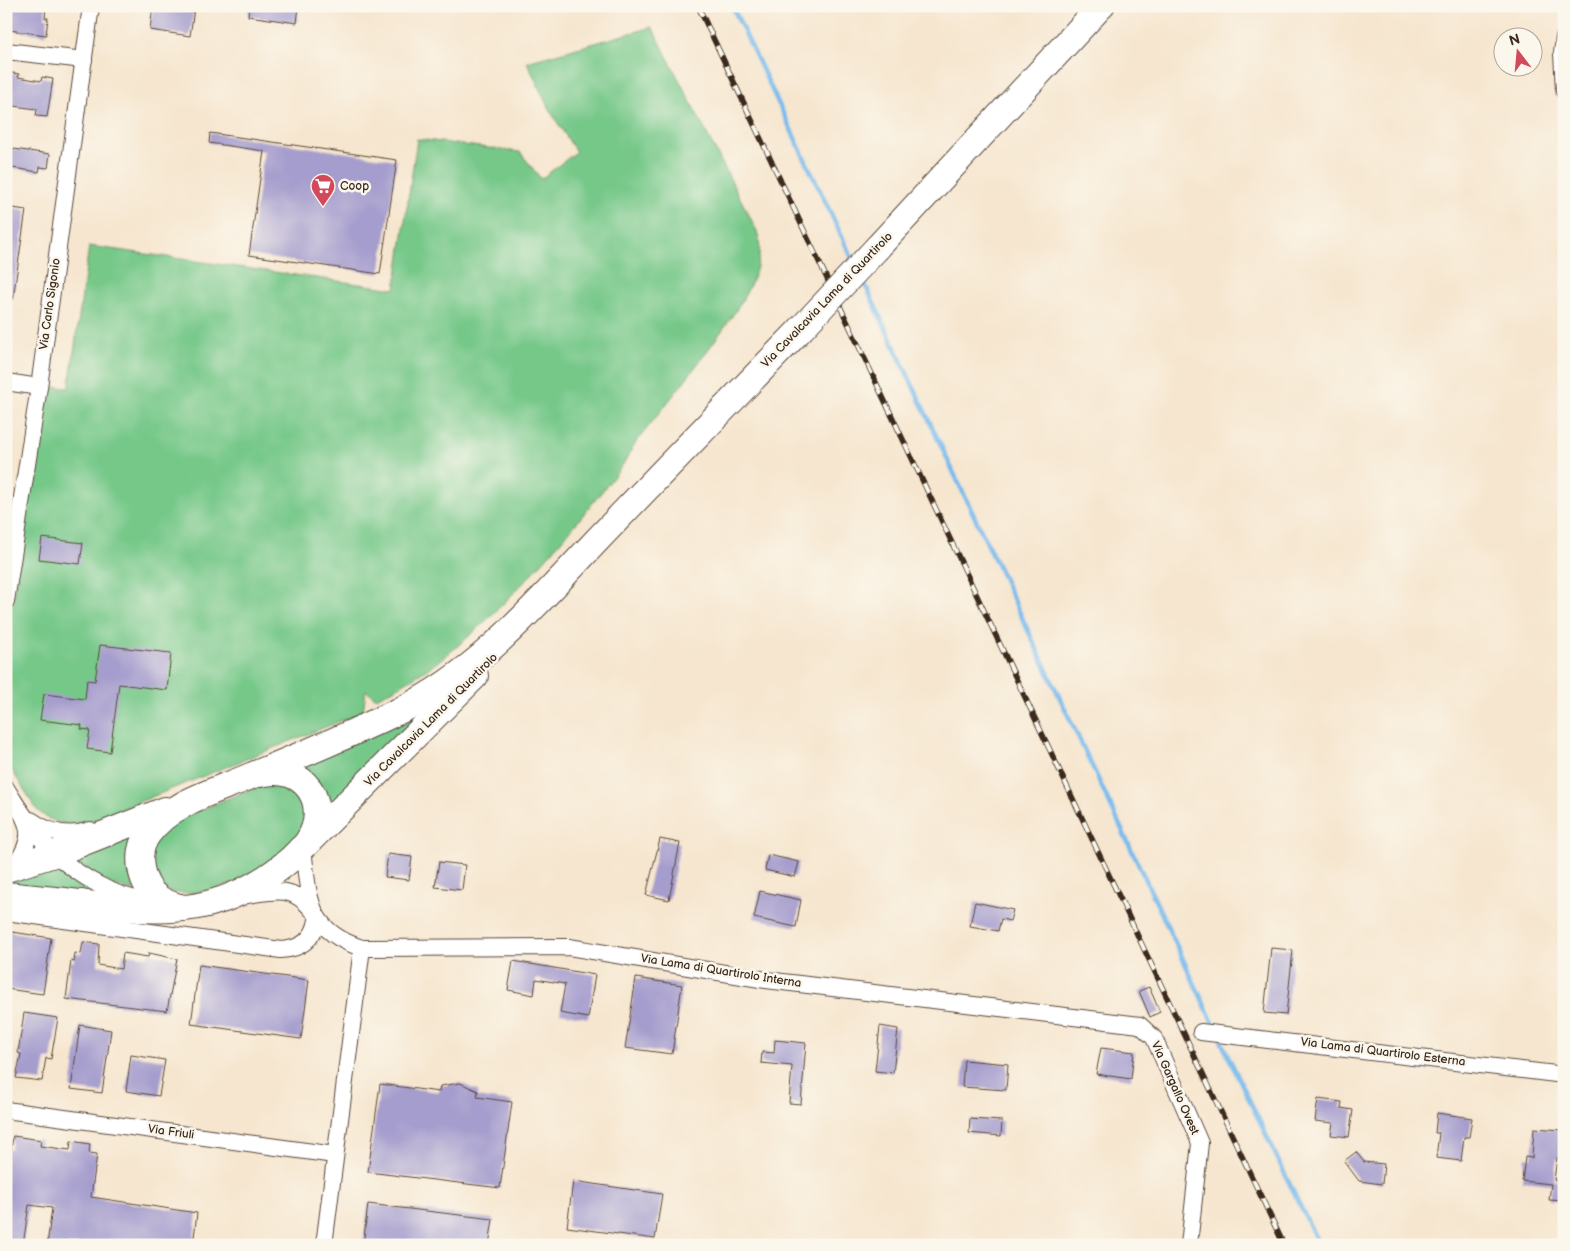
<svg xmlns="http://www.w3.org/2000/svg" width="1570" height="1251" font-family="'Balsamiq Sans',sans-serif">
  <rect width="100%" height="100%" fill="#fbf7ec"/>
  <filter id="ink" filterUnits="userSpaceOnUse"><feTurbulence type="fractalNoise" baseFrequency=".02" numOctaves="2"/><feDisplacementMap in="SourceGraphic" scale="10" xChannelSelector="R" yChannelSelector="G"/><feConvolveMatrix kernelMatrix="1 2 1 2 8 2 1 2 1" color-interpolation-filters="sRGB"/></filter>
  <filter id="wash" filterUnits="userSpaceOnUse"><feTurbulence type="fractalNoise" baseFrequency=".0096" numOctaves="4" result="noise"/><feDisplacementMap in="SourceGraphic" scale="20" xChannelSelector="R" yChannelSelector="G"/><feGaussianBlur stdDeviation="1.12" result="paint"/><feColorMatrix in="noise" values="0 0 0 0 0 0 0 0 0 0 0 0 0 0 0 0 0 1.4 0 .05"/><feComposite in="paint" operator="in"/></filter>
  <g filter="url(#wash)">
    <rect width="100%" height="100%" fill="#f6e6cf"/>
    <!-- green -->
    <g fill="#76c889" stroke="#587954">
      <path d="M652 27 757 231C763 248 758 269 750 285 741 305 728 322 716 339 691 374 664 407 637 441 630 450 626 461 619 470 573 529 523 588 467 638 439 663 410 682 376 698L366 690 363 712 97 819 73 824 60 823 47 818 37 810 6 761V648L43 386 69 388 89 246 395 289 417 139 520 152 541 179 576 152 549 109 527 62Z"/>
      <polygon points="440,695 327,813 302,772 308,758"/>
      <path d="M280 782 304 800V829C291 842 277 859 262 869 241 883 166 912 153 876 150 868 150 858 149 849L170 823 262 784Z"/>
      <polygon points="137,827 128,869 135,891 114,886 66,857"/>
      <polygon points="52,863 109,896 6,886 6,879"/>
    </g>
    <g fill="none" stroke-linecap="round" stroke-linejoin="round">
      <!-- stream -->
      <g stroke="#78bbed" stroke-width="4.5">
        <polyline points="732,6 853,260"/>
        <polyline points="862,278 1214,1025"/>
        <polyline points="1221,1041 1319,1245"/>
      </g>
    </g>
    <g id="blocks">
      <!-- building -->
      <g fill="#a59dcd">
        <polygon points="12,6 46,6 45,18 48,18 46,35 9,30"/>
        <polygon points="153,6 178,6 194,9 190,36 150,30"/>
        <polygon points="249,6 299,6 297,23 248,16"/>
        <polygon points="6,72 19,74 18,77 41,81 42,77 53,79 47,117 36,116 37,109 6,105"/>
        <polygon points="210,133 397,160 380,274 249,255 264,151 209,143"/>
        <polygon points="6,148 50,154 48,168 40,167 39,172 6,167"/>
        <polygon points="6,207 26,210 13,299 6,299"/>
        <polygon points="42,538 83,543 80,564 39,559"/>
        <polygon points="100,645 171,653 167,690 119,684 110,752 87,749 90,730 81,729 82,725 40,720 44,694 85,699 87,680 95,681"/>
        <polygon points="660,839 680,843 669,900 646,895"/>
        <polygon points="388,854 412,857 409,880 385,877"/>
        <polygon points="768,855 799,862 795,877 765,870"/>
        <polygon points="439,862 465,865 462,890 435,887"/>
        <polygon points="760,891 801,900 796,927 754,918"/>
        <polygon points="975,902 1013,910 1010,921 1001,919 998,931 970,926"/>
        <polygon points="6,931 51,938 43,994 6,989"/>
        <polygon points="83,942 99,944 98,965 121,969 123,953 148,957 149,953 177,959 167,1011 66,999 71,961 74,962 75,953 81,954"/>
        <polygon points="1271,948 1293,950 1286,1015 1264,1013"/>
        <polygon points="513,961 595,975 588,1018 560,1013 565,984 536,979 534,995 508,990"/>
        <polygon points="199,965 309,980 301,1039 191,1024"/>
        <polygon points="636,978 682,985 672,1054 625,1048"/>
        <polygon points="1149,987 1160,1012 1150,1017 1139,991"/>
        <polygon points="24,1013 58,1018 51,1059 46,1058 42,1081 16,1078 21,1054 18,1053"/>
        <polygon points="80,1025 111,1030 102,1093 71,1089"/>
        <polygon points="880,1026 898,1029 893,1073 875,1071"/>
        <polygon points="775,1040 806,1043 801,1104 789,1103 792,1066 761,1063 762,1052 774,1053"/>
        <polygon points="1101,1048 1134,1052 1131,1079 1096,1074"/>
        <polygon points="131,1055 165,1060 159,1096 126,1091"/>
        <polygon points="964,1060 1008,1064 1006,1090 962,1087"/>
        <polygon points="460,1083 478,1091 477,1097 512,1102 500,1188 368,1172 380,1084 439,1092 440,1086"/>
        <polygon points="1318,1099 1342,1102 1341,1108 1353,1110 1349,1137 1331,1135 1333,1123 1315,1121"/>
        <polygon points="1437,1113 1472,1118 1469,1137 1464,1137 1461,1161 1436,1158 1439,1133 1435,1133"/>
        <polygon points="970,1119 1002,1121 1001,1136 969,1133"/>
        <polygon points="1534,1128 1562,1130 1560,1158 1557,1158 1554,1180 1564,1181 1564,1201 1549,1200 1551,1184 1522,1181 1525,1157 1532,1158"/>
        <polygon points="13,1136 41,1140 40,1146 70,1150 71,1141 90,1144 89,1153 97,1154 91,1197 197,1213 193,1245 47,1245 52,1208 29,1205 23,1245 6,1245 6,1149 11,1150"/>
        <polygon points="1356,1152 1364,1162 1384,1164 1382,1184 1359,1181 1344,1161"/>
        <polygon points="573,1181 662,1194 655,1239 567,1227"/>
        <polygon points="368,1204 493,1219 489,1245 363,1245"/>
      </g>
    </g>
  </g>
  <g filter="url(#ink)">
    <use href="#blocks" fill-opacity="0" stroke="#574639" stroke-width="1"/>
    <g fill="none" stroke-linecap="round" stroke-linejoin="round">
      <defs>
        <g id="street">
          <polyline points="1564,37 1562,53 1564,91"/>
          <polyline points="6,51 84,60"/>
          <polyline points="6,382 39,387"/>
          <polyline points="6,601 39,387 91,6"/>
          <path d="M6 788C26 821 40 832 14 866"/>
          <path d="M17 806C29 822 41 842 56 855 80 876 110 894 141 900"/>
          <path d="M31 820C49 833 69 837 90 830"/>
          <path d="M303 848C309 897 307 931 362 948L569 947 766 980 1140 1025 1154 1038 1200 1143 1189 1245"/>
          <path d="M248 895C277 890 293 886 313 911"/>
          <path d="M6 912 281 950C301 949 314 939 317 920"/>
          <polyline points="1201,1032 1564,1075"/>
          <polyline points="6,1110 335,1155"/>
          <polyline points="324,1245 362,948"/>
        </g>
        <g id="primary">
          <polyline points="877,248 1101,6"/>
          <path d="M260 774C304 762 332 804 308 841"/>
          <polyline points="6,869 54,854 165,810"/>
          <path d="M6 895C33 898 60 900 87 904 170 914 225 916 292 858L475 676"/>
          <path d="M184 908C175 906 166 903 158 898 140 884 134 853 148 834 172 801 217 791 253 775 302 755 351 734 399 711 480 672 540 600 601 536 667 467 733 399 800 330"/>
        </g>
      </defs>
      <!-- street casing -->
      <use href="#street" stroke="#574639" stroke-width="18"/>
      <!-- primary casing -->
      <use href="#primary" stroke="#574639" stroke-width="28"/>
      <!-- street -->
      <use href="#street" stroke="#fff" stroke-width="16"/>
      <!-- primary -->
      <use href="#primary" stroke="#fff" stroke-width="26"/>
      <defs>
        <polyline id="rail" points="698,6 1284,1245"/>
      </defs>
      <!-- rail casing -->
      <use href="#rail" stroke="#3b2a1e" stroke-width="5.5"/>
      <!-- rail -->
      <use href="#rail" stroke="#fbf7ec" stroke-width="4" stroke-dasharray="11" stroke-linecap="butt"/>
      <defs>
        <polyline id="primary-bridge" points="800,330 877,248"/>
      </defs>
      <!-- primary-bridge casing -->
      <use href="#primary-bridge" stroke="#574639" stroke-width="28" stroke-linecap="butt"/>
      <!-- primary-bridge -->
      <use href="#primary-bridge" stroke="#fff" stroke-width="26"/>
    </g>
  </g>
  <!-- icons -->
  <defs>
    <symbol id="supermarket-pin" viewBox="-11 -11 22 30"><path d="M0 17L-7.5 6A9.5 9.5 0 1 1 7.5 6Z" fill="#d1495b" stroke="#fbf7ec"/><path d="M-6-5.5h2.5l.6 2H6L4.5 2H-2.5L-4.4-4H-6ZM-1.5 3.2a1.3 1.3 0 1 0 .1 0ZM3 3.2a1.3 1.3 0 1 0 .1 0Z" fill="#fff"/></symbol>
  </defs>
  <g fill-rule="evenodd">
    <use href="#supermarket-pin" x="309" y="172" width="28" height="38"/>
  </g>
  <g text-anchor="middle" dominant-baseline="central" stroke-width="5" stroke-linejoin="round" paint-order="stroke">
    <!-- poi labels -->
    <g font-size="12" fill="#3b2a1e" stroke="#fbf7ec" text-anchor="start">
      <text x="340" y="186">Coop</text>
    </g>
    <!-- street labels -->
    <g font-size="12" fill="#3b2a1e" stroke="#fbf7ec">
      <text transform="translate(827 300) rotate(-46)">Via Cavalcavia Lama di Quartirolo</text>
      <text transform="translate(50 304) rotate(-82)">Via Carlo Sigonio</text>
      <text transform="translate(431 720) rotate(-45)">Via Cavalcavia Lama di Quartirolo</text>
      <text transform="translate(721 971) rotate(9)">Via Lama di Quartirolo Interna</text>
      <text transform="translate(1383 1052) rotate(7)">Via Lama di Quartirolo Esterna</text>
      <text transform="translate(1175 1088) rotate(66)">Via Gargallo Ovest</text>
      <text transform="translate(171 1132) rotate(8)">Via Friuli</text>
    </g>
  </g>
  <!-- margin -->
  <rect width="1570" height="1251" fill="none" stroke="#fbf7ec" stroke-width="25"/>
  <!-- north arrow -->
  <g transform="translate(1518 52) rotate(344)"><circle r="24" fill="#fbf7ec" stroke="#aea59a"/>
  <path d="M0-4L9 19L0 12L-9 19Z" fill="#d1495b"/>
  <text y="-8" font-size="14" font-weight="bold" text-anchor="middle" fill="#3b2a1e">N</text>
  </g>
</svg>
